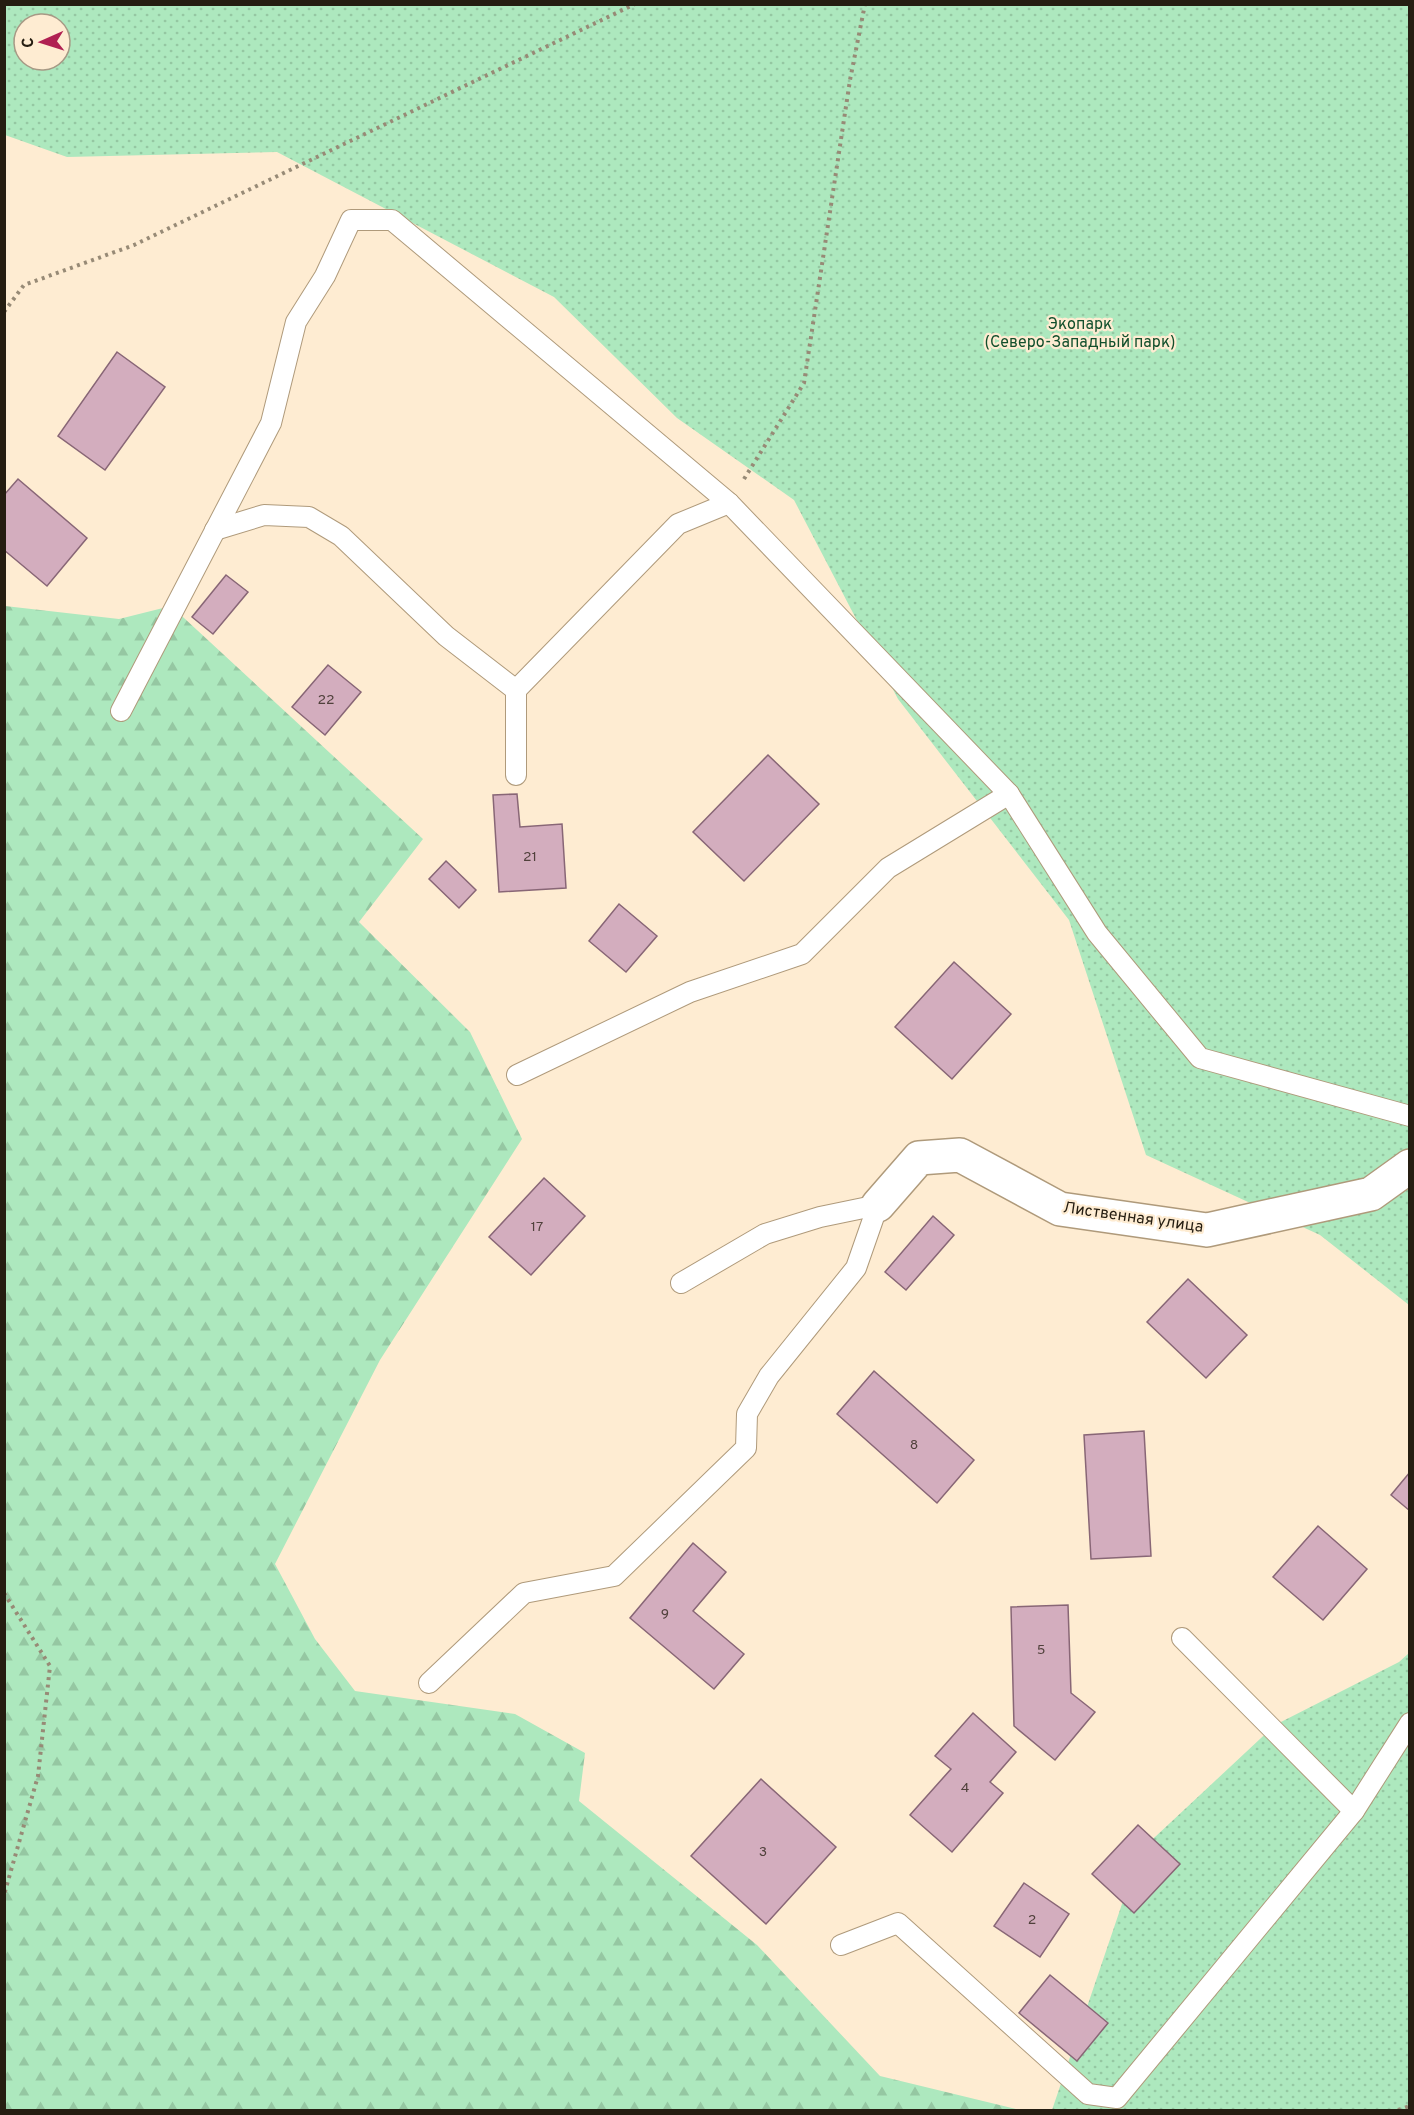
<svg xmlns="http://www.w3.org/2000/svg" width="1414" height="2115" font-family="Overpass,sans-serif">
  <defs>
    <pattern id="forest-firs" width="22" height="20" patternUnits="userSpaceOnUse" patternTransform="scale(1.5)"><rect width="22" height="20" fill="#ade8be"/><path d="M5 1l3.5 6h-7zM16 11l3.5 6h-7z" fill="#95c7a2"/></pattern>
    <pattern id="park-dots" width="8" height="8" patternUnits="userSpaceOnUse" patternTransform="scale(1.5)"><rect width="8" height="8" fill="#ade8be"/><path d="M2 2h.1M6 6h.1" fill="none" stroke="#95c7a2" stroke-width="1.8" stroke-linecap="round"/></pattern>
  </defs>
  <rect width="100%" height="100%" fill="#feecd2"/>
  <!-- forest -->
  <polygon fill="url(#forest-firs)" points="5,606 119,619 171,606 423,839 359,922 470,1032 522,1139 380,1360 275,1564 315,1639 355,1691 515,1714 585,1753 579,1801 757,1945 880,2076 1020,2110 5,2110"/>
  <!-- park -->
  <g fill="url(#park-dots)" fill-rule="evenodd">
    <path d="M4 5H1409V1305L1320 1235 1146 1155 1069 920 898 699 794 500 677 418 554 297 277 152 67 157 5 135ZM24 24H60V60H24Z"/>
    <polygon points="1409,1653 1409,2110 1052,2110 1140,1851 1275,1725 1399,1662"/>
  </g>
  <!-- building -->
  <g fill="#d3adbe" stroke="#886676" stroke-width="1.5">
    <polygon points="117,352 165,387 105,470 58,436"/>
    <polygon points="18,479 87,538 47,586 4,550 4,495"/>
    <polygon points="226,575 248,592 213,634 192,617"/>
    <polygon points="328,665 361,692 325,735 292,707"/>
    <polygon points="768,755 819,804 744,881 693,832"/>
    <polygon points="517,794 520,827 562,824 566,888 499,892 493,795"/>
    <polygon points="446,861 476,890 459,908 429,879"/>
    <polygon points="619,904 657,936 626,972 589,941"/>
    <polygon points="954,962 1011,1014 952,1079 895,1027"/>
    <polygon points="544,1178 585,1216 531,1275 489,1237"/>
    <polygon points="933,1216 954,1235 906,1290 885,1272"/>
    <polygon points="1188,1279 1247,1335 1206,1378 1147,1322"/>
    <polygon points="874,1371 974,1460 937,1503 837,1414"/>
    <polygon points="1144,1431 1151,1556 1091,1559 1084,1435"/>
    <polygon points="1410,1472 1410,1511 1391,1495"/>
    <polygon points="1318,1526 1367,1569 1323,1620 1273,1577"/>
    <polygon points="693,1543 726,1572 693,1611 744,1654 714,1689 630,1618"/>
    <polygon points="1068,1605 1071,1693 1095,1712 1055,1760 1014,1726 1011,1607"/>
    <polygon points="973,1713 1016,1752 990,1782 1003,1793 952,1852 910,1815 951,1769 935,1756"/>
    <polygon points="761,1779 836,1847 766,1924 691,1856"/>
    <polygon points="1138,1825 1180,1864 1134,1913 1092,1874"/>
    <polygon points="1024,1883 1069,1914 1040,1957 994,1926"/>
    <polygon points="1050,1975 1108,2023 1077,2061 1019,2013"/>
  </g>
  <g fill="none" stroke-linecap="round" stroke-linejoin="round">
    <defs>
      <g id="lane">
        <polyline points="215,530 264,515 309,517 341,536 446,636 516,690 516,775"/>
        <polyline points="516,690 678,524 729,503"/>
        <polyline points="121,711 271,423 296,322 325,276 351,220 392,220 729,503 1009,794 1097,933 1200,1058 1410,1116"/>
        <polyline points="517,1075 690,992 802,954 888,868 1009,794"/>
        <polyline points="681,1283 765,1234 820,1217 878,1205"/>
        <polyline points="1182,1638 1354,1811"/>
        <polyline points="429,1683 524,1593 614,1576 746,1448 747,1414 769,1376 856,1268 878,1205"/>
        <polyline points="841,1945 898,1923 1088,2094 1117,2098 1354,1811 1410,1723"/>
      </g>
      <polyline id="street" points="878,1205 919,1158 960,1155 1060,1209 1207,1230 1371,1194 1410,1166"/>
    </defs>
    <!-- lane casing -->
    <use href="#lane" stroke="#af9a7b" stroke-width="22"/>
    <!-- street casing -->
    <use href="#street" stroke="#af9a7b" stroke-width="36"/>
    <!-- path -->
    <g stroke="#978a76" stroke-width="4" stroke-dasharray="3 4.5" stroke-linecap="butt">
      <polyline points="4,312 24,285 134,245 635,4"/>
      <polyline points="744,479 804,383 850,80 865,4"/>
      <polyline points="4,1593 50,1666 38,1776 4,1895"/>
      <polyline points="1398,2110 1410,2106"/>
    </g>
    <!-- lane -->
    <use href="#lane" stroke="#fff" stroke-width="20"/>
    <!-- street -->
    <use href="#street" stroke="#fff" stroke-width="33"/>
  </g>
  <g text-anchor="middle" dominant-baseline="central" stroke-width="4.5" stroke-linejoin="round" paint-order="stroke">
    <!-- number labels -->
    <g font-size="14" fill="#50413c">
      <text x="326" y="700">22</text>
      <text x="530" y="857">21</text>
      <text x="537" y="1227">17</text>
      <text x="914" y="1445">8</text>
      <text x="665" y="1614">9</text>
      <text x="1041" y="1650">5</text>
      <text x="965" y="1788">4</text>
      <text x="763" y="1852">3</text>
      <text x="1032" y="1920">2</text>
    </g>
    <!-- park labels -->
    <g font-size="16" fill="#124f2c" stroke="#feecd2">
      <text x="1080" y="325">Экопарк<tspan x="1080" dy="18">(Северо-Западный парк)</tspan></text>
    </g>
    <!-- street labels -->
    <g font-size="16" fill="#251d11" stroke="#feecd2">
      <text transform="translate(1133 1218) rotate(8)">Лиственная улица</text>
    </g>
  </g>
  <!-- border -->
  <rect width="1414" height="2115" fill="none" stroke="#251d11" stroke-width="12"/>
  <!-- north arrow -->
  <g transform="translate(42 42) rotate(267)"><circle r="28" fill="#feecd2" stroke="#a79985" stroke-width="1.5"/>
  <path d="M0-4.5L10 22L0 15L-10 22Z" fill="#b02052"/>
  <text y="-9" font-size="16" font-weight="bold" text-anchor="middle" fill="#251d11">С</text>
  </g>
</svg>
